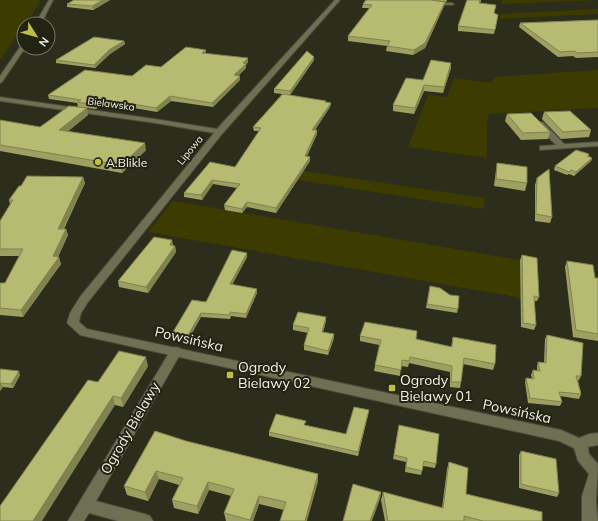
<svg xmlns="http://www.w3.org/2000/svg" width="598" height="521" font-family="Mulish,sans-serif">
  <rect width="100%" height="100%" fill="#2d2d1b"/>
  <!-- green -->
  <g fill="#3c3c00">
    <polygon points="0,0 40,0 39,4 0,60"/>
    <polygon points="502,0 598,0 501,4"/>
    <polygon points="598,9 598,14 500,19 500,14"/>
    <polygon points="598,70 598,108 489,114 487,125 487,158 408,147 428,95 447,97 454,78 492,83 494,77"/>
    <polygon points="303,171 485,198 483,209 298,180"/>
    <polygon points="173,201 520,260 521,298 148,232"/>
  </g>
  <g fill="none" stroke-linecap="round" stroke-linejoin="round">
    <defs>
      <g id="minor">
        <polygon points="432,2 452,3 454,4 452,5 430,4"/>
        <polygon points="537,122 543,122 564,144 598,142 598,146 540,150 540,146 556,145 537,126"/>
        <polygon points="176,347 180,348 182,351 96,501 145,514 150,516 153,521 118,521 89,513 84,521 68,521 172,348"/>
      </g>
      <g id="tertiary">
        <polygon points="49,0 53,0 41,24 35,24"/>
        <polygon points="335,0 340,0 222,134 88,302 81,313 79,322 87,329 561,430 579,438 589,434 598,433 598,445 588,447 589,454 598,464 596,502 598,521 582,521 582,496 589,474 578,461 574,448 559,441 84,336 80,335 67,323 70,313 80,297 214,133 155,123 0,101 0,97 155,119 217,129"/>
        <polygon points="24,43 25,48 2,82 0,83 0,76 22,44"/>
      </g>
    </defs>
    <!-- minor casing -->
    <use href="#minor" stroke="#484937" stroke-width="2"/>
    <!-- tertiary casing -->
    <use href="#tertiary" stroke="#484937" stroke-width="2"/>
    <!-- minor -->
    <use href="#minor" fill="#6e6f53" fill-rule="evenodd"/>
    <!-- tertiary -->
    <use href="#tertiary" fill="#6e6f53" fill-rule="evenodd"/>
  </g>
  <!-- wall -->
  <g fill="#9da061">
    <polygon points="74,0 110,0 93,10 67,7 67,4"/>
    <polygon points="433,0 447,0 446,2"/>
    <polygon points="467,0 481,0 480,4 494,13 498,15 494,34 458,31 458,26"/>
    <polygon points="445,2 444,6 425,48 413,55 386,51 387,46 348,41 348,36 369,8 362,8 363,4"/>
    <polygon points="598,20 598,57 576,58 573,56 558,57 519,27 520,23"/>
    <polygon points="124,41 125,44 110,54 95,68 56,63 56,60"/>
    <polygon points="206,54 248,62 246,65 246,68 238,76 240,76 240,80 213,107 171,101 157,112 128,107 124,110 99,106 96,109 78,107 77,103 49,99 48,95 132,76"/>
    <polygon points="314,57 314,60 290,95 326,101 326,102 331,103 330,107 315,130 317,130 317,134 307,156 310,157 310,161 276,213 247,207 242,213 225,210 224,205 237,188 213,184 202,200 184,197 184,193 235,167 259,131 254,131 253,127 282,94 274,93 274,89"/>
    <polygon points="451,63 451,68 443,93 424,91 414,114 393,111 393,105 423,80"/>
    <polygon points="544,112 591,130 589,137 561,139 542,119"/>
    <polygon points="507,114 550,132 548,139 521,140 505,121"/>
    <polygon points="88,115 68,131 146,150 122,173 0,151 0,120 40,127"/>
    <polygon points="589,154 589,156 592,158 591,161 574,176 569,174 567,175 554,170 555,166"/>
    <polygon points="497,163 527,183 525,191 494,186 496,170"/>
    <polygon points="83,177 85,183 64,229 66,229 68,235 58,257 61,264 23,317 0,315 0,283 5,283 19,256 0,256 0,221 10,204 9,200 21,186"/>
    <polygon points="537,178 552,217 550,223 535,221 535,185"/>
    <polygon points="172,240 173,246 175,246 176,252 148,293 119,287 118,281"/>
    <polygon points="247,253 247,257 232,285 257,293 246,318 231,316 230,319 201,317 188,340 174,337 173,332 206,302"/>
    <polygon points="522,255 539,297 537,301 534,301 536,325 534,330 521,327 520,260"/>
    <polygon points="567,261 595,278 598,278 598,341 573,337 565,267"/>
    <polygon points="430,286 458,309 457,313 426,308"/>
    <polygon points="326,317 326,321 323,332 334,334 334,338 328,355 304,350 304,345 308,333 293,330 293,325"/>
    <polygon points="547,335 581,376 579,380 578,380 581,394 579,399 560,396 562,402 560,406 528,403 525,382 526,378 532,378 531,375 533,370 537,371 537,366 538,362 544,363 545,339"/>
    <polygon points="360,336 416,339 451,347 453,337 495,364 493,370 463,364 461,382 460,388 450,387 450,372 409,363 408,367 401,366 400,376 374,371 379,345 360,341"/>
    <polygon points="148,366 123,407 115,405 98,382"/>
    <polygon points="0,369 20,375 13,388 3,387 0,391"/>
    <polygon points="368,415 358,456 269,436 269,432 305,425 346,434"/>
    <polygon points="399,425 436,464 435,468 423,466 421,475 405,472 406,462 393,459"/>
    <polygon points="186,441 318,474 318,482 284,510 259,504 253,521 226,521 224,513 231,496 209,490 198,514 174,508 172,500 179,485 159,479 148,501 127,495 124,486"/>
    <polygon points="521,451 559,493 557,497 519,488 519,455"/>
    <polygon points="449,462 466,494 542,521 385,521 381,500 383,492 442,508 447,469"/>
  </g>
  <!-- shaded-wall -->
  <g fill="#80824f">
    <polygon points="103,0 110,0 93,10 92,6"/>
    <polygon points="445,2 444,6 425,48 413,55 414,50"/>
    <polygon points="124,41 125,44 110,54 95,68 94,65 109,50"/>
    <polygon points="206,50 206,53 202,53"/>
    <polygon points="314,57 314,60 290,95 290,91"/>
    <polygon points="248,58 248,62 246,65 246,68 234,79 234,75 243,63"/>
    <polygon points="451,63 451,68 443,93 444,87"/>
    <polygon points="240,76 240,80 213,107 212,103"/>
    <polygon points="424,85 424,91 414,114 415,108"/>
    <polygon points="170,96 171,101 157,112 156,108"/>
    <polygon points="98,102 99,106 96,109 95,105"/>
    <polygon points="127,103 128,107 124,110 123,106"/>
    <polygon points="331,103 330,107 312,134 312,130"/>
    <polygon points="87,108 88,115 61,137 59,130"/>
    <polygon points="317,130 317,134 305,160 305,156"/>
    <polygon points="145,143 146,150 122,173 121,165"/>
    <polygon points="310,157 310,161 276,213 276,208"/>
    <polygon points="592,158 591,161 574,176 576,172"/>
    <polygon points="83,177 85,183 60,235 58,229"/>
    <polygon points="212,180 213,184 202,200 201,195"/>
    <polygon points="247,202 247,207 242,213 242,209"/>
    <polygon points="66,229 68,235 56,261 59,257 61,264 23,317 21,310 53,256"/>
    <polygon points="172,240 173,246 170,245"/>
    <polygon points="175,246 176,252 148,293 146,287"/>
    <polygon points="247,253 247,257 230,288 230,284"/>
    <polygon points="257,289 257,293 246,318 246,314"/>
    <polygon points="201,313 201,317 188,340 188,335"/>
    <polygon points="326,317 326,321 322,336 322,332"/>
    <polygon points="334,334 334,338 328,355 328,351"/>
    <polygon points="146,357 148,366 123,407 121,398"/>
    <polygon points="19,371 20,375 13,388 11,384"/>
    <polygon points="1,383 3,387 0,391 0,384"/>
    <polygon points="113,396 115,405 42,521 33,521"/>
    <polygon points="369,410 368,415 358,456 358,452"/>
    <polygon points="156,471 159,479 148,501 145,492"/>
    <polygon points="318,474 318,482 307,521 305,521"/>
    <polygon points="208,482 209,490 198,514 197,506"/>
    <polygon points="381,492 380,499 372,521 370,521"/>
    <polygon points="259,496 259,504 253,521 250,521"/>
  </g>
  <!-- building -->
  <g fill="#b7ba71" stroke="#80824f">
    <polygon points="74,0 103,0 92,6 67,4"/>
    <polygon points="366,0 431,0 445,2 425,43 414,50 387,46 390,41 348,36 372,5 363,4"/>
    <polygon points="467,0 480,0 479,3 496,5 494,13 498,15 495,30 458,26"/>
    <polygon points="598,20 598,52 577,53 575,51 560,52 520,23"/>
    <polygon points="94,37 124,41 109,50 94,65 56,60"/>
    <polygon points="186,47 206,50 202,53 248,58 243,63 246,64 234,75 240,76 212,103 170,96 156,108 127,103 123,106 98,102 95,105 77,102 81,100 48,95 85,70 132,76 146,65 161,67"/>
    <polygon points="307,51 314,57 290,91 274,89"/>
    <polygon points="431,60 451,63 444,87 424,85 415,108 393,105 406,78 423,80"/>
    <polygon points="283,94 326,101 325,102 331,103 312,130 317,130 305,156 310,157 276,208 247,202 242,209 224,205 240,184 212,180 201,195 184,193 210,162 235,167 261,128 253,127"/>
    <polygon points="69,106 87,108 59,130 145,143 121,165 0,145 0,120 40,127"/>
    <polygon points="570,111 591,130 563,132 544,112"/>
    <polygon points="531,113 550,132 523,133 507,114"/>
    <polygon points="576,150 589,154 587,156 592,158 576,172 571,170 569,172 555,166"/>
    <polygon points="497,163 527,167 527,183 496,179"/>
    <polygon points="549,169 552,217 536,214 537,178"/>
    <polygon points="27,176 83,177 58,229 66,229 53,256 59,257 21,310 0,308 0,283 5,283 23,249 0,249 0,221 13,200 9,200 19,186 21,186"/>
    <polygon points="154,237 172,240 170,245 175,246 146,287 118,281"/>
    <polygon points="232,250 247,253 230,284 257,289 246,314 230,312 230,315 201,313 188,335 173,332 192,300 206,302"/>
    <polygon points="522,255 537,258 539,297 534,296 536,325 523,323"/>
    <polygon points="567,261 593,265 595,278 598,278 598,334 576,330"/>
    <polygon points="430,286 440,288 450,295 459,296 458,309 427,304"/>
    <polygon points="298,312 326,317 322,332 334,334 328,351 304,345 309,328 293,325"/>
    <polygon points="365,322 417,331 416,339 452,347 453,337 496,345 495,364 464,358 461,382 451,382 452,366 410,357 409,361 402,360 401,370 375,365 381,340 360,336"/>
    <polygon points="547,335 583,343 581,376 576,376 581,394 559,392 562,402 530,398 526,378 534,379 533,370 540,371 538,362 546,363"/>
    <polygon points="119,351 146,357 121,398 113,396 33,521 0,521 0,506 88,380 98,382"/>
    <polygon points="0,369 19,371 11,384 1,383 0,384"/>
    <polygon points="354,407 369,410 358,452 269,432 276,414 306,421 304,425 346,434"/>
    <polygon points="399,425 439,434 436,464 424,461 422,471 406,467 407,458 394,455"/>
    <polygon points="155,431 186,441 318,474 305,521 280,521 286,502 259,496 250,520 224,513 234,489 208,482 197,506 172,500 183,478 156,471 145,492 124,486"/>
    <polygon points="521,451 556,459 559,493 521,484"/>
    <polygon points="449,462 468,468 466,494 542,512 542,521 483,521 464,516 464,521 388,521 383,492 443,508"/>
    <polygon points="353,484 381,492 370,521 343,521"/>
  </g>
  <!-- markers -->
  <g fill="#bdbf43" stroke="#232312" stroke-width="1.5">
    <circle cx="98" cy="162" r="4"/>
    <rect x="226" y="371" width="8" height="8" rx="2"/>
    <rect x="388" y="384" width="8" height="8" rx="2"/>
  </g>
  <g text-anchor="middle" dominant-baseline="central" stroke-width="4" stroke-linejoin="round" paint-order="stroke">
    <!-- far-street labels -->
    <g font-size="10" fill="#f1f2e6" stroke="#232312">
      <text transform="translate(111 104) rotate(8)">Bielawska</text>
      <text transform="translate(190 150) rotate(-51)">Lipowa</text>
    </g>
    <!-- poi labels -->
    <g font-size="12" fill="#f1f2e6" stroke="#232312" text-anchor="start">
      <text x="106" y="162">A.Blikle</text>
    </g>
    <!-- near-street labels -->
    <g font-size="14" fill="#f1f2e6" stroke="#232312">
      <text transform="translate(189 339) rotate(13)">Powsińska</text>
      <text transform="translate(517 411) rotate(12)">Powsińska</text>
      <text transform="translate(130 428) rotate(-60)">Ogrody Bielawy</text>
    </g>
    <!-- near-poi labels -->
    <g font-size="14" fill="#f1f2e6" stroke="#232312" text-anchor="start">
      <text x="238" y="367">Ogrody<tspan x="238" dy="16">Bielawy 02</tspan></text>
      <text x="400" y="380">Ogrody<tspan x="400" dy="16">Bielawy 01</tspan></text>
    </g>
  </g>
  <!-- north arrow -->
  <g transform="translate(36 36) rotate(127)"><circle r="19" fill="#232312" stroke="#757667"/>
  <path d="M0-3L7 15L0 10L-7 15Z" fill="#bdbf43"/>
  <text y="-6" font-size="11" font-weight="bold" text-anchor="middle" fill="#f1f2e6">N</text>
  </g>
</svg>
